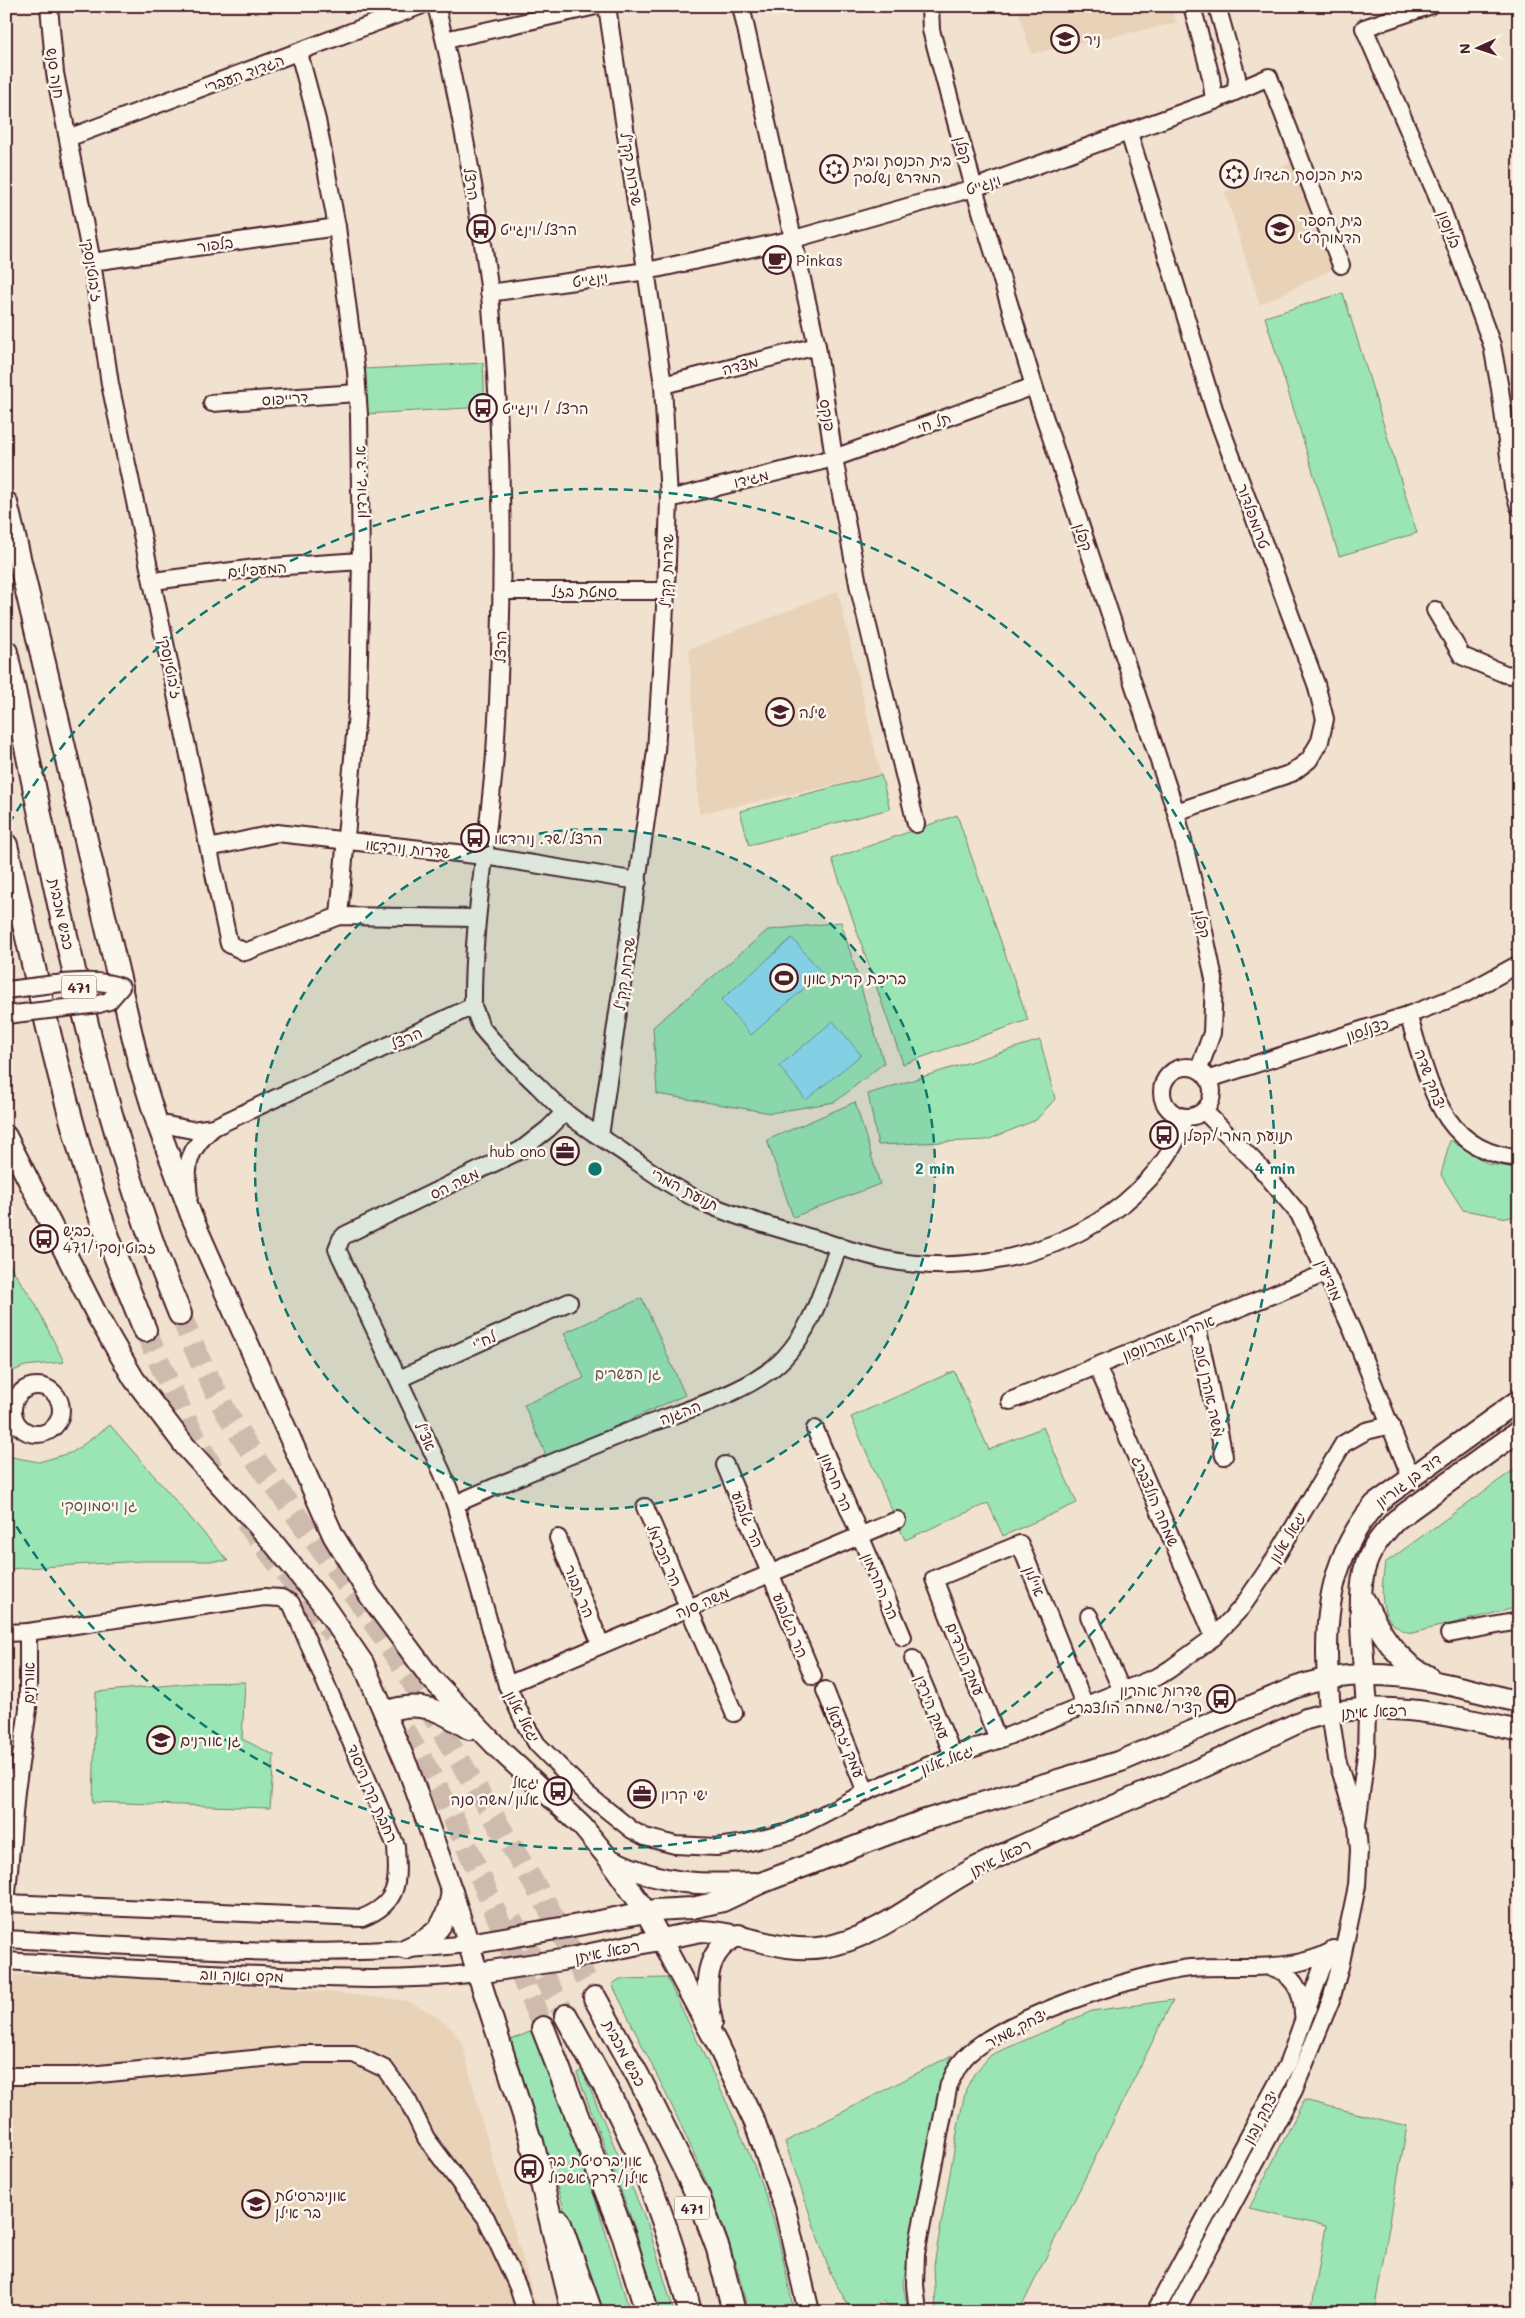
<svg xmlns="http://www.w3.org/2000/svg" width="1525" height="2318" font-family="Mali,'Playpen Sans Hebrew',sans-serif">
  <rect width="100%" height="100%" fill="#f0e2ce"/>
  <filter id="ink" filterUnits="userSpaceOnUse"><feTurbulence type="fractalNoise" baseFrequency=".02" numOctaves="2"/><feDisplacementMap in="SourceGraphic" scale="10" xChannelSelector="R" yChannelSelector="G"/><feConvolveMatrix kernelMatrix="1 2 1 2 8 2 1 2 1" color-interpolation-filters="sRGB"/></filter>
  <g filter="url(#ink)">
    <!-- built -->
    <g fill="#e8d3b9">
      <polygon points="1017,6 1171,6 1176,23 1031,54"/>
      <polygon points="1292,162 1341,265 1260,305 1225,192"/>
      <polygon points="838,591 881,775 699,814 689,649"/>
      <polygon points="6,1974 211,1982 318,1991 408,2001 433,2014 452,2029 463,2045 478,2107 535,2301 544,2312 6,2312"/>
    </g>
    <!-- green -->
    <g fill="#9be5b4" stroke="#728270">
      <polygon points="1343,293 1417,533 1339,556 1265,317"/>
      <polygon points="483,363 485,407 365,414 363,369"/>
      <polygon points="881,775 890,809 749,845 740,811"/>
      <polygon points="957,815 1028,1020 903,1064 832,859"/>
      <polygon points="841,922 884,1063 835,1102 771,1113 657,1094 653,1027 768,930"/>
      <polygon points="1040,1040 1055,1099 1036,1120 987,1140 878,1145 868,1094"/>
      <polygon points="855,1102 880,1184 793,1217 767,1140"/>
      <polygon points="1450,1140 1488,1164 1519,1168 1519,1214 1508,1218 1463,1210 1441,1175"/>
      <polygon points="6,1260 35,1303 64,1362 25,1366 6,1374"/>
      <polygon points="642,1298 685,1395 547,1457 524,1405 584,1378 564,1333"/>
      <polygon points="954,1371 989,1450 1043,1427 1077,1503 1003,1536 988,1503 905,1540 851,1417"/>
      <polygon points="110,1425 228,1561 143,1561 6,1569 6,1456 39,1462 73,1452"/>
      <path d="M1519 1466V1607L1412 1633C1376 1626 1381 1591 1385 1563Z"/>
      <polygon points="245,1682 242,1739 274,1755 270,1808 93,1802 96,1692 193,1683"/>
      <path d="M667 1978C701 2050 739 2122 766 2197 779 2234 786 2273 794 2312H748C723 2196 663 2090 612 1984L620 1979Z"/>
      <polygon points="1173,2000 1019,2312 936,2312 934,2265 960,2116 966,2089 974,2074 991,2055 1092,2011"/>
      <polygon points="532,2031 595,2198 630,2312 599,2312 562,2202 511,2040"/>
      <polygon points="952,2055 941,2081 903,2284 908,2312 897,2312 883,2301 858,2312 852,2312 830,2273 785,2142"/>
      <polygon points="582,2070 648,2225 674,2312 660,2312 634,2226 577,2073"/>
      <polygon points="1304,2100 1407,2126 1374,2312 1311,2312 1326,2226 1249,2209"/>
    </g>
    <!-- water -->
    <g fill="#93ddf5" stroke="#7691a4">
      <polygon points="792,938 822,973 751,1035 721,1000"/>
      <polygon points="833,1021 861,1055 806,1100 779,1066"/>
    </g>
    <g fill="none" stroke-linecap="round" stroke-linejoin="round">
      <!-- highway-tunnel -->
      <g stroke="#cfbbad" stroke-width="22" stroke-dasharray="22 11" stroke-linecap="butt">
        <polyline points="180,1314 202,1365 226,1412 258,1463 364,1608 407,1673 548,1907 595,1998"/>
        <polyline points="145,1330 183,1415 216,1475"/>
        <polyline points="245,1521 333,1634"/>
        <path d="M385 1703C456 1801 497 1918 543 2028"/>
        <polyline points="511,1919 566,2016"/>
      </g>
      <defs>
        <g id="minor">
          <polyline points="49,6 55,73 92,262 110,384 229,944 245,952 339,916 477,918"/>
          <polyline points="741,6 817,346 834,458 859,589 916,824"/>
          <polyline points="930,6 931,30 974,188 1034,386 1176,812 1197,898 1214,979 1212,1033 1199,1069"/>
          <polyline points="1192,6 1211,77 1214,101"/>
          <polyline points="1217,6 1237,77 1236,91"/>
          <polyline points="1429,6 1364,28 1437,196 1492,345 1500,389 1513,487 1519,507"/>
          <polyline points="445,40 596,6"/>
          <polyline points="299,53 317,120 337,227 356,371 359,415 361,561 358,701 339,916"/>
          <polyline points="1129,133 1215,412 1316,684 1325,719 1320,741 1309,760 1292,773 1176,812"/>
          <polyline points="68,138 420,6"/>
          <polyline points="92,262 337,227"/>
          <polyline points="489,293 647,271 794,239 974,188 1214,101 1269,77 1341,265"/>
          <polyline points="663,385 817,346"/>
          <polyline points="212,403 357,393"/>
          <polyline points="669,499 834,458 1034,386"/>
          <polyline points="153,581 256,568 361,561"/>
          <polyline points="502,591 666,591"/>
          <polyline points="1435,610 1462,656 1505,674 1519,676"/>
          <polyline points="209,848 277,833 484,856 638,881"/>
          <path d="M473 1006 481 1027 486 1033C502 1052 520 1069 538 1086 547 1095 556 1105 565 1112 583 1127 604 1139 623 1152 649 1170 676 1190 705 1203 738 1218 784 1230 819 1240 840 1247 862 1254 883 1259 956 1274 1032 1261 1096 1223 1131 1202 1176 1159 1184 1117"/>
          <path d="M1408 1015C1429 1078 1438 1152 1519 1158"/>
          <circle cx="1187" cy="1092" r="25"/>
          <polyline points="1209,1079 1408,1015 1466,993 1519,964"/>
          <polyline points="1204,1111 1258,1165 1299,1214 1353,1332 1411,1478"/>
          <polyline points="565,1112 548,1129 521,1150 345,1235 341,1239 337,1249 442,1472 455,1504 507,1685 525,1724 537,1744 587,1794 632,1830 645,1837 675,1845 716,1847 746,1843 789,1832 866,1792 953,1755 998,1740 1159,1676 1170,1669 1214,1637 1242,1607 1276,1557 1343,1444 1366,1431 1391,1425"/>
          <path d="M157 1123 192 1130 214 1127 473 1006C472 922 489 838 495 754 505 602 504 447 490 295 484 240 473 184 463 130 455 88 447 47 436 6"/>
          <polyline points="600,1136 656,751 666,591 669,499 663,385 607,6"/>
          <path d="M189 1197C185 1164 188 1149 214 1127"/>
          <polyline points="1197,1325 1224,1456"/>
          <polyline points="1097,1366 1214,1637"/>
          <polyline points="399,1379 569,1302"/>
          <circle cx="37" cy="1410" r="24"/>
          <polyline points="1010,1401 1326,1273"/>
          <polyline points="815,1429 903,1637"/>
          <polyline points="725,1465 813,1676"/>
          <path d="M455 1504C513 1479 572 1454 630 1431 677 1412 750 1394 784 1358 814 1326 823 1286 839 1246"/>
          <polyline points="645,1507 734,1713"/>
          <polyline points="558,1538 601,1645"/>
          <polyline points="1089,1616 1122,1691"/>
          <polyline points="6,1633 28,1632 28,1709 16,1791 6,1904"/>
          <polyline points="1449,1634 1519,1621"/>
          <polyline points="913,1659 953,1755"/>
          <polyline points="507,1685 897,1520"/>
          <polyline points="825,1690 866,1792"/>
          <polyline points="1330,1712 1337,1759 1356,1823"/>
          <polyline points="998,1740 934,1579 1020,1544 1084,1704"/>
          <path d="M6 1903 362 1918C400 1903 398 1882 396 1846L291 1603 281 1598 264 1597 28 1632"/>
          <path d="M6 1939C160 1948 315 1960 469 1944"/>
          <path d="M6 1961C91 1966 176 1972 261 1975 333 1979 406 1982 477 1973"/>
          <path d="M1271 1968C1294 1974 1303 1992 1303 2015"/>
          <polyline points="6,2076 79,2076 303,2054 354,2054 385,2069 408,2101 426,2138 486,2218 518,2287 526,2312"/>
          <path d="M918 2312 915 2285 916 2254 949 2084C953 2077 956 2068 962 2061 993 2021 1140 1973 1191 1968 1239 1964 1288 1974 1332 1951"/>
          <polyline points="1155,2312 1288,2063 1322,1968 1333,1949"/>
          <polyline points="1175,2312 1294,2090 1331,2000 1340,1967 1357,1886 1359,1850 1357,1825 1366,1754 1367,1709"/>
        </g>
        <g id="major">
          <polyline points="121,987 139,1065 157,1123 191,1215 333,1535 370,1596 430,1677 501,1751 582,1826 609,1859 646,1912 717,2044 755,2123 785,2209 809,2312"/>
          <polyline points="6,1136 99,1319 134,1379 185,1446 271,1540 321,1602 363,1663 408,1768 452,1892 536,2156"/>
          <path d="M1365 1601C1379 1631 1397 1662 1428 1676"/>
          <path d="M1367 1709C1365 1670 1356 1608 1364 1571 1369 1550 1382 1535 1396 1520L1519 1431"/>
          <path d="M385 1712C419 1699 440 1710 469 1729"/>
          <path d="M1330 1712C1324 1634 1322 1567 1375 1504L1519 1400"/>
          <path d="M611 1860C664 1885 697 1885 755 1883"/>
          <path d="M469 1944 590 1923 655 1910 692 1908 723 1901 761 1883 922 1821 1121 1761 1294 1688C1370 1660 1444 1683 1519 1702"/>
          <path d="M406 1949C437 1936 446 1926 452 1892"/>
          <path d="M477 1973 562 1960 701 1931C743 1932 781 1954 824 1947 880 1938 930 1890 981 1865 1041 1835 1104 1811 1165 1784 1212 1764 1259 1741 1306 1719 1375 1696 1450 1715 1519 1731"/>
          <path d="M712 2022C704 1988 703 1951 739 1935"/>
          <polyline points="560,2221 592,2312"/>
        </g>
        <g id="highway">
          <polyline points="6,503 121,987"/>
          <path d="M6 652C54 875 92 1103 180 1314"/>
          <path d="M6 845C32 957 55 1070 89 1181 104 1231 125 1281 145 1330"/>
          <polyline points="595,1998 638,2076 699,2198 718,2249 734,2312"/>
          <path d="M566 2016C585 2051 606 2086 623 2122 652 2183 674 2247 690 2312"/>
          <polyline points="543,2028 624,2237 647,2312"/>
          <polyline points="532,2142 573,2312"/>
        </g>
      </defs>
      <!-- minor casing -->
      <use href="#minor" stroke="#4a1f2b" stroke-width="20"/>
      <!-- major casing -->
      <use href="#major" stroke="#4a1f2b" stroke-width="24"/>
      <!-- highway casing -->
      <use href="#highway" stroke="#4a1f2b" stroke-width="26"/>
      <!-- minor -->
      <use href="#minor" stroke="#fbf7ec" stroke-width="16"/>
      <!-- major -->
      <use href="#major" stroke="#fbf7ec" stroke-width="20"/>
      <!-- highway -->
      <use href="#highway" stroke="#fbf7ec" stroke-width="22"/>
      <defs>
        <path id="minor-bridge" d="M6 990C37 987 94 975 121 987L109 1001 99 1004 6 1015"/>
      </defs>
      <!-- minor-bridge casing -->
      <use href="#minor-bridge" stroke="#4a1f2b" stroke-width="20" stroke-linecap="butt"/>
      <!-- minor-bridge -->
      <use href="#minor-bridge" stroke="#fbf7ec" stroke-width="16"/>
    </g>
  </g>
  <!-- distance rings -->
  <circle cx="595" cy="1169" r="340" fill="#0f766e" fill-opacity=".12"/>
  <g fill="none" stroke="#0f766e" stroke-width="2.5" stroke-dasharray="9 6">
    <circle cx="595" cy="1169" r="340"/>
    <path d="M9 824A680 680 0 1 1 9 1514"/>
  </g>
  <!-- icons -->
  <defs>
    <symbol id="school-ring" viewBox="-11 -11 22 22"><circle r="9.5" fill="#fbf7ec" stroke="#4a1f2b" stroke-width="1.5"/><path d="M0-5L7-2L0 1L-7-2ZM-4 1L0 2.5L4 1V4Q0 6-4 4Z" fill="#4a1f2b"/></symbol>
    <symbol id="synagogue-ring" viewBox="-11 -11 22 22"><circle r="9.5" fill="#fbf7ec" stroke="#4a1f2b" stroke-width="1.5"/><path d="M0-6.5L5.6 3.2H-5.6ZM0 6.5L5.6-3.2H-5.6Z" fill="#4a1f2b"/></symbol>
    <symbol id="bus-ring" viewBox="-11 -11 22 22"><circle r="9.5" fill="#fbf7ec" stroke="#4a1f2b" stroke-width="1.5"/><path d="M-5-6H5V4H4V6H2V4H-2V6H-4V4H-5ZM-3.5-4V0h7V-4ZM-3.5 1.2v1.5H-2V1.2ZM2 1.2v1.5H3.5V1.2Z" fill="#4a1f2b"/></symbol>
    <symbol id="cafe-ring" viewBox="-11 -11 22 22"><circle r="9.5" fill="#fbf7ec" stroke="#4a1f2b" stroke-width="1.5"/><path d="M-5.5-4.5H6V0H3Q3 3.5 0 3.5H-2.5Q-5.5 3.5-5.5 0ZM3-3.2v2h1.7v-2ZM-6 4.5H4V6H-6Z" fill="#4a1f2b"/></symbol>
    <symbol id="stadium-ring" viewBox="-11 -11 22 22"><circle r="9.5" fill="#fbf7ec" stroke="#4a1f2b" stroke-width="1.5"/><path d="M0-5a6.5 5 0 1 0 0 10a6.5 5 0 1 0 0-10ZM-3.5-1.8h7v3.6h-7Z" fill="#4a1f2b"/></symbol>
    <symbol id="office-ring" viewBox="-11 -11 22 22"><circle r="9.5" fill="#fbf7ec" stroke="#4a1f2b" stroke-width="1.5"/><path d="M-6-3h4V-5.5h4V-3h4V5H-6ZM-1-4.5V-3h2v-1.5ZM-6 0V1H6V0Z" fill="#4a1f2b"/></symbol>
    <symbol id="university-ring" viewBox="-11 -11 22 22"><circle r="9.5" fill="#fbf7ec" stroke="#4a1f2b" stroke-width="1.5"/><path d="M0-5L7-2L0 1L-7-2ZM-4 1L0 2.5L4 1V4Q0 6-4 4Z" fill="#4a1f2b"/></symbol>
  </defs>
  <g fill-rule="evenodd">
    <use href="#school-ring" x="1049" y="23" width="32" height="32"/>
    <use href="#synagogue-ring" x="818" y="153" width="32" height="32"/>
    <use href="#synagogue-ring" x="1218" y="158" width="32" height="32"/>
    <use href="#bus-ring" x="465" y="213" width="32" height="32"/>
    <use href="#school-ring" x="1264" y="213" width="32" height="32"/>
    <use href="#cafe-ring" x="761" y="244" width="32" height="32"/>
    <use href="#bus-ring" x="467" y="392" width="32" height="32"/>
    <use href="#school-ring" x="764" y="696" width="32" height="32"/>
    <use href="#bus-ring" x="459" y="822" width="32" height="32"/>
    <use href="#stadium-ring" x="768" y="962" width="32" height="32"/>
    <use href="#bus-ring" x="1148" y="1119" width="32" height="32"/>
    <use href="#office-ring" x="549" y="1135" width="32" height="32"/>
    <use href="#bus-ring" x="28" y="1223" width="32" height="32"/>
    <use href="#bus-ring" x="1205" y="1683" width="32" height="32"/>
    <use href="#school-ring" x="145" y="1724" width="32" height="32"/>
    <use href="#bus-ring" x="542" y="1775" width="32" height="32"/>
    <use href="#office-ring" x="626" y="1778" width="32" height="32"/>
    <use href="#bus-ring" x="513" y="2153" width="32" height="32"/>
    <use href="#university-ring" x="240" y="2188" width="32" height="32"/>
  </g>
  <g text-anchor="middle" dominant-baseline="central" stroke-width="5" stroke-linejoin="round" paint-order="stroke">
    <!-- shield labels -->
    <g fill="#fbf7ec" stroke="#7f6065" stroke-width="1">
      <rect x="61.5" y="975.5" width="35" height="23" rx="4"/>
      <rect x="674.5" y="2196.5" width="35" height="23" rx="4"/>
    </g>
    <g font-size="14" font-weight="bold" fill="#4a1f2b">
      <text x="79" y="987">471</text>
      <text x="692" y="2208">471</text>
    </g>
    <!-- poi labels -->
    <g font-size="15" fill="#4a1f2b" stroke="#fbf7ec" text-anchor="start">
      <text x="1084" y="39">ניר</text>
      <text x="853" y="160">בית הכנסת ובית<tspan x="853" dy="17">המדרש נשלסק</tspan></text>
      <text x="1253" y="174">בית הכנסת הגדול</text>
      <text x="1299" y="220">בית הספר<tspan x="1299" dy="17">הדמוקרטי</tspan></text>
      <text x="500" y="229">הרצל/וינגייט</text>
      <text x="796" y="260">Pinkas</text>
      <text x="502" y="408">הרצל / וינגייט</text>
      <text x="799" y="712">שילה</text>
      <text x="494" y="838">הרצל/שד. נורדאו</text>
      <text x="803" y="978">בריכת קרית אונו</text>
      <text x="1183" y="1135">תנועת המרי/קפלן</text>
      <text x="546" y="1151" text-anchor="end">hub ono</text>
      <text x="63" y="1230">כביש<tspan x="63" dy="17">471/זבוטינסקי</tspan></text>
      <text x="1202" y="1690" text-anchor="end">שדרות אהרון<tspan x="1202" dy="17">קציר/שמחה הולצברג</tspan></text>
      <text x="180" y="1740">גן אורנים</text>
      <text x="539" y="1782" text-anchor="end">יגאל<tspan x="539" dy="17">אלון/משה סנה</tspan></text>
      <text x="661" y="1794">ישי קרון</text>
      <text x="548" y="2160">אוניברסיטת בר<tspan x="548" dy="17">אילן/דרך אשכול</tspan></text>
      <text x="275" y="2195">אוניברסיטת<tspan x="275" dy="17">בר אילן</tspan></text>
    </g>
    <!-- street labels -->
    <g font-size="15" fill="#4a1f2b" stroke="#fbf7ec">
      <text transform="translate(56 73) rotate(81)">חנה סנש</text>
      <text transform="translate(244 73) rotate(-20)">הגדוד העברי</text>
      <text transform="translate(964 150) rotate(75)">קפלן</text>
      <text transform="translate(632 169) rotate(81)">שדרות קק"ל</text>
      <text transform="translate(472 184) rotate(81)">הרצל</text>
      <text transform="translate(983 184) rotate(-18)">וינגייט</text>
      <text transform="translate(1450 229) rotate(69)">בלינסון</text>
      <text transform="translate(215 244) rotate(-8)">בלפור</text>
      <text transform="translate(93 270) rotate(81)">ז'בוטינסקי</text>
      <text transform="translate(590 279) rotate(-8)">וינגייט</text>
      <text transform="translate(740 365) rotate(-14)">מצדה</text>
      <text transform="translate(285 398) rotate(-4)">דרייפוס</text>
      <text transform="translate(828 415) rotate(81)">פנקס</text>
      <text transform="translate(934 422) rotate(-20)">תל חי</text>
      <text transform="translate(751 478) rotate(-14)">מגידו</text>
      <text transform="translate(360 482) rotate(-91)">א.ד. גורדון</text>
      <text transform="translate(1254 516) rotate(70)">טרומפלדור</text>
      <text transform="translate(1084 537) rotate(72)">קפלן</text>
      <text transform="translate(257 569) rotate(-5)">המעפילים</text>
      <text transform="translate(666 571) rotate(-88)">שדרות קק"ל</text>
      <text x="584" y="591">סמטת בזל</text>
      <text transform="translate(500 647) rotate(-88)">הרצל</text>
      <text transform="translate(171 667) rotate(78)">ז'בוטינסקי</text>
      <text transform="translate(408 848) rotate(6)">שדרות נורדאו</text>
      <text transform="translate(62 914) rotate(78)">כביש מכבית</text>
      <text transform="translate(1203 924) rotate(78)">קפלן</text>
      <text transform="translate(624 974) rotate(-82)">שדרות קק"ל</text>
      <text transform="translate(1367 1029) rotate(-18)">כצנלסון</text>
      <text transform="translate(406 1038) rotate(-25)">הרצל</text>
      <text transform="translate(1431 1079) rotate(70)">יצחק שדה</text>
      <text transform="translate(454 1183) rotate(-26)">משה הס</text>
      <text transform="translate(685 1189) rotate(28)">תנועת המרי</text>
      <text transform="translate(1330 1280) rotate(66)">מודיעין</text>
      <text transform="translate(1168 1337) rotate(-22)">אהרון אהרונסון</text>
      <text transform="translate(484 1340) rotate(-25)">לח"י</text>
      <text transform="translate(1210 1391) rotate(78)">משה אהרן טוב</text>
      <text transform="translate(680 1412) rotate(-21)">ההגנה</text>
      <text transform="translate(426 1436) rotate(65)">אצ"ל</text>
      <text transform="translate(1408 1480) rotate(-37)">דוד בן גוריון</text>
      <text transform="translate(837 1482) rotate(68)">הר חרמון</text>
      <text transform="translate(1156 1501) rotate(67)">שמחה הולצברג</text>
      <text transform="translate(748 1519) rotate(68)">הר גלבוע</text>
      <text transform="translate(1287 1537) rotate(-59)">יגאל אלון</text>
      <text transform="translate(665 1555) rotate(67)">הר הכרמל</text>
      <text transform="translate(1035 1581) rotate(68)">איילון</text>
      <text transform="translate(881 1586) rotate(67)">הר החרמון</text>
      <text transform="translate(580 1591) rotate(68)">הר תבור</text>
      <text transform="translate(702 1602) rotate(-23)">משה סנה</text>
      <text transform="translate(791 1625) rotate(68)">הר הגלבוע</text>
      <text transform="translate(966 1659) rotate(68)">עמק הורדים</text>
      <text transform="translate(28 1683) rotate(-89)">אורנים</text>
      <text transform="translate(933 1707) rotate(68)">עמק הירדן</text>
      <text transform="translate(1374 1711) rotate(-2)">רפאל איתן</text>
      <text transform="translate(523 1716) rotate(62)">יגאל אלון</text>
      <text transform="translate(846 1741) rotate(68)">עמק יזרעאל</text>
      <text transform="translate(947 1759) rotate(-21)">יגאל אלון</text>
      <text transform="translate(373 1793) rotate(67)">רחבת קרן היסוד</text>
      <text transform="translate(1000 1857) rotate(-26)">רפאל איתן</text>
      <text transform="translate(607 1951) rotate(-11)">רפאל איתן</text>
      <text transform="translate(242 1975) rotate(2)">מקס ואנה ווב</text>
      <text transform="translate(1016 2028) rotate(-27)">יצחק שמיר</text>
      <text transform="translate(625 2053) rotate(62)">כביש מכבית</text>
      <text transform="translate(1260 2117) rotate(-62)">יצחק נבון</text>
    </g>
    <!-- park labels -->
    <g font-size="15" fill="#5e504d" stroke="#fbf7ec">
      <text x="628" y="1373">גן העשרים</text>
      <text x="99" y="1505">גן ויסמונסקי</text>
    </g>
  </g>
  <circle cx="595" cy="1169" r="8" fill="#0f766e" stroke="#fbf7ec" stroke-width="2.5"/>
  <g font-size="15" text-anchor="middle" font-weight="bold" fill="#0f766e" stroke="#fbf7ec" stroke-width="5" stroke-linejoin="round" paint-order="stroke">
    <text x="935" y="1174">2 min</text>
    <text x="1275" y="1174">4 min</text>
  </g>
  <!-- margin -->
  <rect width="1525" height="2318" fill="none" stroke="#fbf7ec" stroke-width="25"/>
  <rect x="12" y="12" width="1500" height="2293" fill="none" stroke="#4a1f2b" stroke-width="2" filter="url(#ink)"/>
  <!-- north arrow -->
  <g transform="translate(1478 48) rotate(267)" stroke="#fbf7ec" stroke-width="4" paint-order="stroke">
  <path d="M0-4L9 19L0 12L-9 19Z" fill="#4a1f2b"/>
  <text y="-8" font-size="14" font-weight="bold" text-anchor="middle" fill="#4a1f2b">N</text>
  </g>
</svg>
